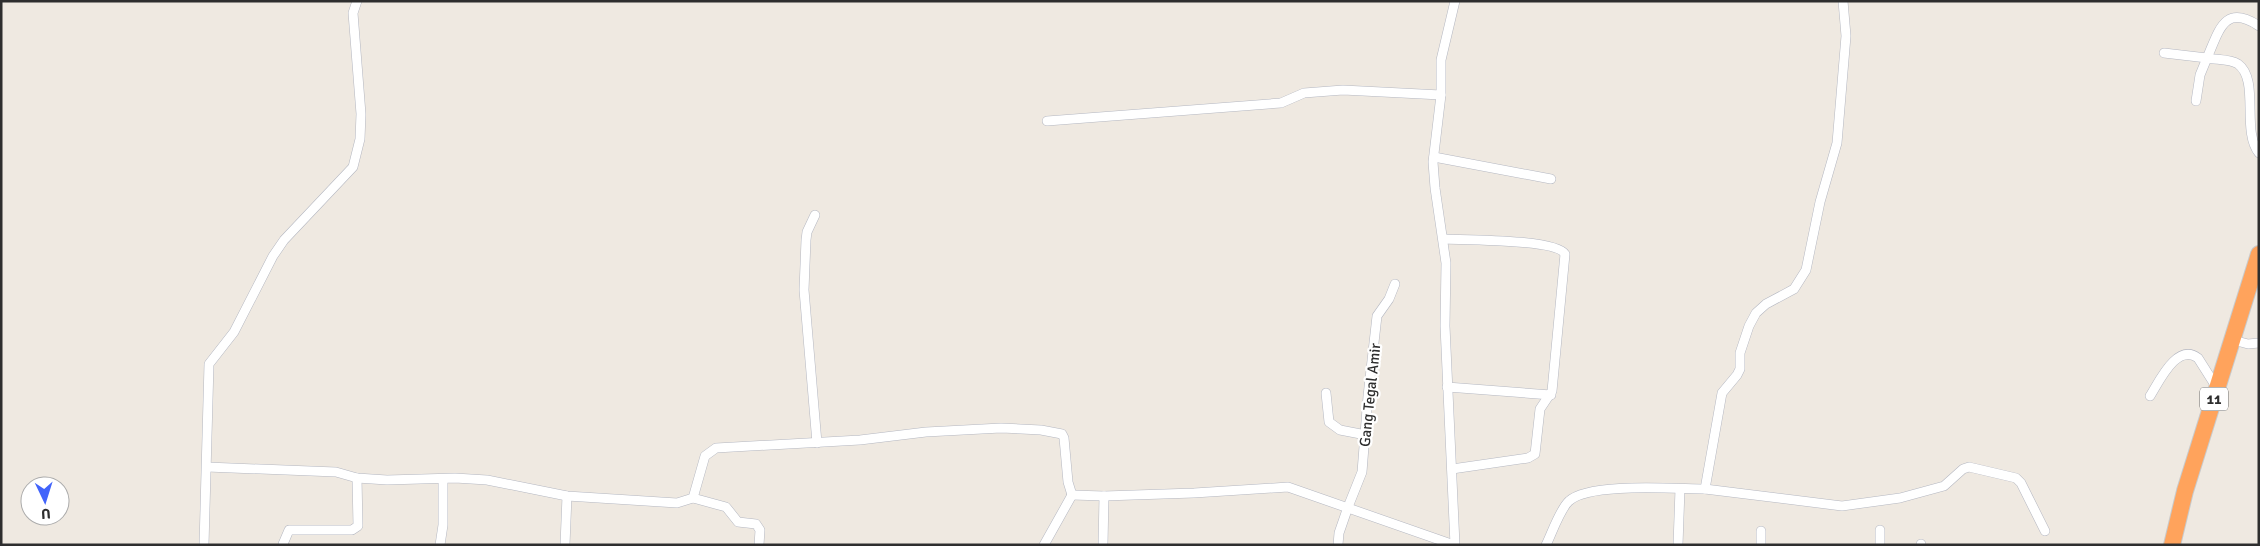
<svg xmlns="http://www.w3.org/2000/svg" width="2260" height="546" font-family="Signika,sans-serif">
  <rect width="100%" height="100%" fill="#efe9e1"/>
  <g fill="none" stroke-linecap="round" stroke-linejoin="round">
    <defs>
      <g id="street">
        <polyline points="1455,1 1441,60 1441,95 1433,162 1435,188 1446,263 1445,326 1455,545"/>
        <path d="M2164 53 2207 58C2219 31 2224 3 2259 26"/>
        <path d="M2196 101 2200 75 2207 58C2217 60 2230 59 2238 64 2260 80 2241 131 2259 153"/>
        <polyline points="1047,121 1281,103 1304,93 1343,90 1441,95"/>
        <polyline points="1434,157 1551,179"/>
        <polyline points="815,215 807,232 806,240 804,290 817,443"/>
        <path d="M1444 239C1465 240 1556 239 1565 254L1552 391 1540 409 1535 454 1528 458 1452 469"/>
        <polyline points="2233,340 2248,344 2259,343"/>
        <polyline points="1447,387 1551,395"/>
        <polyline points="1326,393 1329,422 1340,430 1366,435"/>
        <path d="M2150 396C2159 382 2177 342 2198 358L2217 388"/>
        <polyline points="207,467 336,472 357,478 387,480 455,478 487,480 567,496 677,503 693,498 705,456 716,448 860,440 926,432 1001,428 1041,430 1062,434 1064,438 1068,482 1072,495"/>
        <polyline points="1705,489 1842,506 1900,498 1944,486 1963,469 1969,467 2016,478 2021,483 2045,531"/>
        <polyline points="1072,495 1104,496 1194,493 1288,487 1454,545"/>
        <polyline points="693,498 726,507 738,522 756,524 760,530 759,545"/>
        <polyline points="1880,530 1880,545"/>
        <polyline points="283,544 289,530 352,530 358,526 357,478"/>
        <polyline points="1921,544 1921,545"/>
        <polyline points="204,545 209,364 234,332 273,256 284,240 353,167 360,139 361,114 353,13 357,1"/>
        <polyline points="440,545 443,525 443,479"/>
        <polyline points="565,545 567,496"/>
        <polyline points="1044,545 1072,495"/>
        <polyline points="1103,545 1104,496"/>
        <polyline points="1338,545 1339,533 1348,507 1362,472 1368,396 1377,316 1389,299 1395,284"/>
        <path d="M1546 545C1552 533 1560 509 1569 501 1589 482 1677 489 1705 489L1722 393 1737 375 1740 369V353L1749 326 1756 313 1766 304 1794 289 1806 270 1820 202 1837 143 1846 36 1843 1"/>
        <polyline points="1678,545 1680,489"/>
        <polyline points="1761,545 1761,531"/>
      </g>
      <polyline id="highway" points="2172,545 2185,491 2259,254"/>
    </defs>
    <!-- street casing -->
    <use href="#street" stroke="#b4b7c1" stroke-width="10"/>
    <!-- highway casing -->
    <use href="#highway" stroke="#c9c9c9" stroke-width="18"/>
    <!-- street -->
    <use href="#street" stroke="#fff" stroke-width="9"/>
    <!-- highway -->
    <use href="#highway" stroke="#ffa35c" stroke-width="16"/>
  </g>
  <g text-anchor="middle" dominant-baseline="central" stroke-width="4.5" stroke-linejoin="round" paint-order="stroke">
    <!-- shield labels -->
    <rect fill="#fff" stroke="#6d6d6d" stroke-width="1" x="2200" y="387.5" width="28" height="23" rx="4"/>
    <g font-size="14" font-weight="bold" fill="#2e2e2e">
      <text x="2214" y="399">11</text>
    </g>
    <!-- street labels -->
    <g font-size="15" fill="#2e2e2e" stroke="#fff">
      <text transform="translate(1370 395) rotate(-84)">Gang Tegal Amir</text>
    </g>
  </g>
  <!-- border -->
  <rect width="2260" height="546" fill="none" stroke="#2e2e2e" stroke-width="5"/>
  <!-- north arrow -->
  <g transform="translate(45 501) rotate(176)"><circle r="24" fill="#ffffff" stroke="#ababab"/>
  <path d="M0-4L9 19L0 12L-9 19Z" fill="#4264fb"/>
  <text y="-8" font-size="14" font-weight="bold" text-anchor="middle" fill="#2e2e2e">U</text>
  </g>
</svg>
